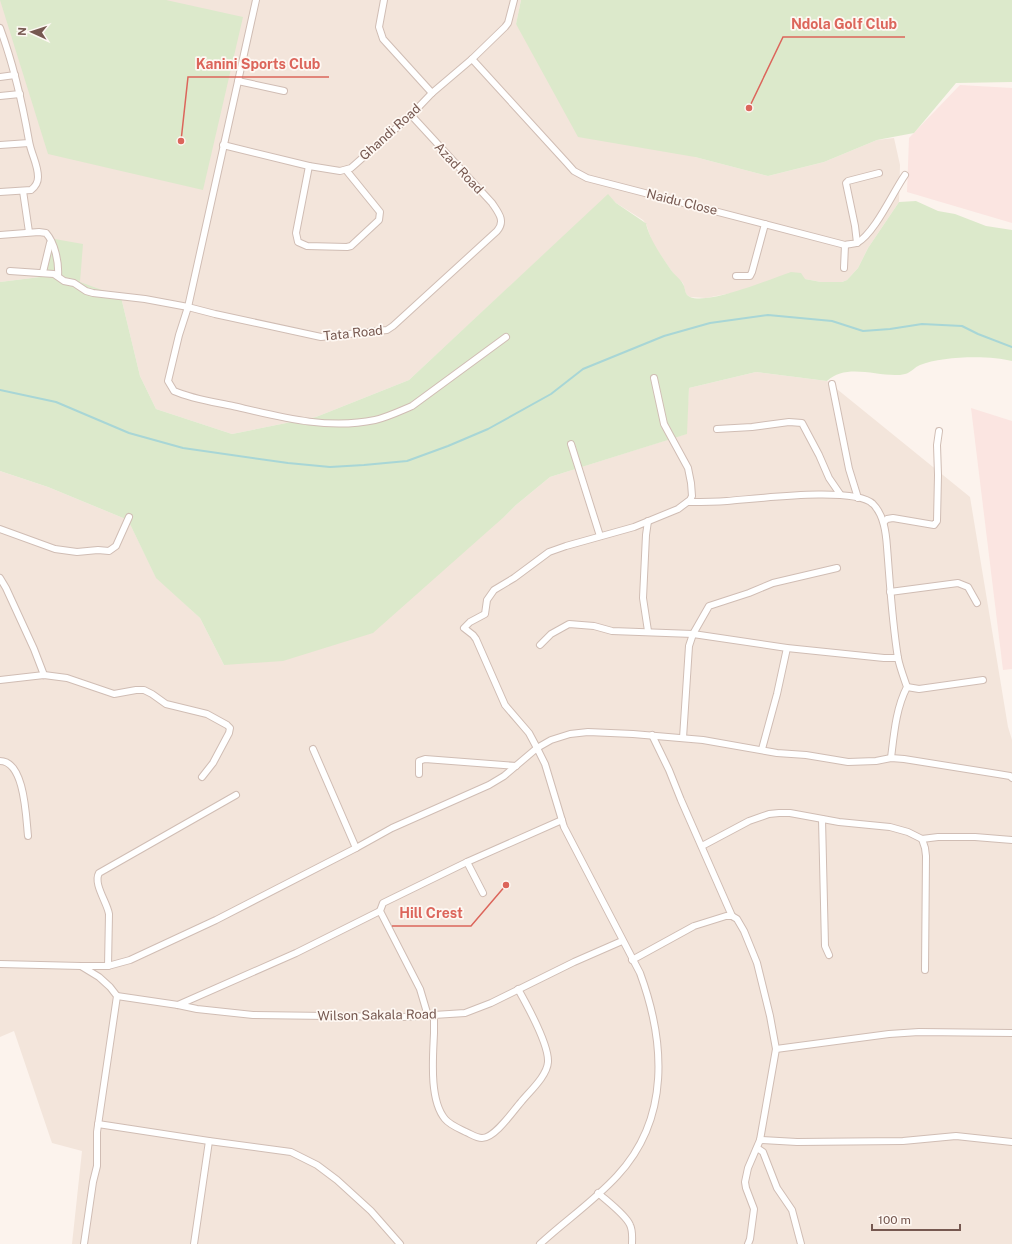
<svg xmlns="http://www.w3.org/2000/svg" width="1012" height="1244" font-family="'Public Sans',sans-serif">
  <rect width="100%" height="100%" fill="#fcf3ed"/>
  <!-- residential -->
  <g fill="#f3e5db">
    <polygon points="0,0 521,0 516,24 695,157 768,176 824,162 877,140 894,138 900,165 899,202 868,248 858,268 847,280 842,282 821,282 805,279 706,298 690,297 686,294 683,283 675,276 653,244 646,224 643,220 616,203 608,195 409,380 316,417 232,434 156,409 140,376 121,297 40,277 0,282"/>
    <polygon points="756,372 827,381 970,497 1008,727 1012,740 1012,1244 72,1244 82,1151 52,1143 14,1031 0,1037 0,471 48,487 128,520 156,577 200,618 224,665 505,516 516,505 550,477 686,434 689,388"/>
  </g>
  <!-- commercial -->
  <g fill="#fbe5e1">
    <polygon points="960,85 1012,88 1012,223 907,192 909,138"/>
    <polygon points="971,408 1012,421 1012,669 1003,670"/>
  </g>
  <!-- green -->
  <g fill="#dce9cb">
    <polygon points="0,0 166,0 243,17 203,190 48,154"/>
    <polygon points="521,0 1012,0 1012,82 956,83 914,133 877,140 824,162 768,176 695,157 578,137 516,24"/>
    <path d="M608 194 616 203 647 224H646C651 242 661 255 671 270 674 275 681 279 683 284 686 289 684 294 690 297 709 305 770 279 791 272L801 273 805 279 821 282H842L847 280 858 268 868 248 899 202 916 201 938 211 955 214 986 226 1012 230V361C990 355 942 356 920 365 915 367 910 373 905 374 902 375 898 375 895 375 873 375 845 364 827 381L756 372 689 388 687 434 550 477 516 505 505 516 373 633 283 661 224 665 200 618 156 578 128 520 48 487 0 471V282L40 277 49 238 83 244 80 282 121 297 140 376 156 409 232 434 316 417 409 380Z"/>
  </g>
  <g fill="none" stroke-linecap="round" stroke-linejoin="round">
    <!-- stream -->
    <polyline stroke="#a8d6d6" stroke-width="2" points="0,390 56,402 129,433 183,448 288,463 330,467 364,465 407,461 448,446 488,429 551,394 583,369 664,336 710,323 768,315 832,321 863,331 890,329 922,324 962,326 978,334 1012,347"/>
    <defs>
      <g id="street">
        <path d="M256 0 188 307 179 335 168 381 174 391C192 399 214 402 233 406 280 417 327 430 375 420 388 417 400 411 412 406L506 337"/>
        <polyline points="384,0 379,27 383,39 432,93"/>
        <path d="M0 28C14 66 22 101 29 141 31 154 38 164 38 177 38 183 35 187 31 190L0 192"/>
        <path d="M472 59 566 162 574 171 587 178 845 245C848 244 854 244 857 243 875 233 893 192 905 175"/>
        <polyline points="0,77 15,75"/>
        <polyline points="238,81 284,91"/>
        <polyline points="0,96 20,94"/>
        <polyline points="0,145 29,143"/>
        <polyline points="223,145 309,166 340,171 351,168 411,115 432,93 472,59 505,27 508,23 514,0"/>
        <polyline points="309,166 296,233 298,242 307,246 347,247 351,246 379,220 380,212 346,170"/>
        <polyline points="23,191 29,232"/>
        <path d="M0 235 39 232 46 233C55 243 59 263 58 276"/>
        <polyline points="857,243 855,226 846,183 848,181 879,173"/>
        <polyline points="844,268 845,245"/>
        <path d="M10 271 54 274 64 281 74 283 86 291 93 293 145 299 188 307 215 314 321 337 387 330 393 326 497 231C506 221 498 212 492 203L411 115"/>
        <polyline points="43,272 50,243"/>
        <polyline points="736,276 750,276 752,272 765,224"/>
        <polyline points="832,384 849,469 858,498"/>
        <polyline points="717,429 752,427 789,422 802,423 819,455 829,478 840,494"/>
        <polyline points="571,444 600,536"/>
        <path d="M688 502C701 502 714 502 727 501 756 499 854 486 873 504 884 515 886 533 887 547 890 584 892 621 898 658 900 668 904 678 907 687 896 708 894 734 891 758"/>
        <polyline points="884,522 887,519 893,518 934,525 937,521 938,475 937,445 939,431"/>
        <polyline points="0,529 55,549 77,552 98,550 109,551 116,546 129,517"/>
        <polyline points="0,578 6,588 34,649 44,675"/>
        <polyline points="890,592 958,583 968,587 977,603"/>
        <polyline points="648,631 643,598 646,535 648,521"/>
        <polyline points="540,645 551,634 569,624 594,626 612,631 693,634 787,648 884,658 898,658"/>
        <polyline points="0,680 44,675 67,678 114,694 136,690 144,690 152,694 166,704 207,714 227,725 230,728 229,733 213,763 202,777"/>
        <polyline points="907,687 919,689 983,680"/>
        <polyline points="652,735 669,770 681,800 732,916"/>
        <polyline points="683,738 689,646 693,634 709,606 749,593 773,583 837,568"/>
        <polyline points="313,749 356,848"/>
        <polyline points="762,749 777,694 787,648"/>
        <path d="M0 761C25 761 26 818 28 836"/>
        <polyline points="419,774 419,761 425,759 516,766"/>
        <polyline points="822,819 825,946 829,955"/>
        <polyline points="922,839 925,848 926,856 925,970"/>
        <polyline points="702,846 749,821 769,814 779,813 790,813 839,822 890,827 908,832 922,839 938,837 975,837 1012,840"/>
        <polyline points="467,862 483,893"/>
        <polyline points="632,960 694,926 726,916 732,916 737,919 744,931 757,963 770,1016 776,1049 760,1140 748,1168 745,1182 746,1188 754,1209 750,1239 748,1244"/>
        <polyline points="0,964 81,966 99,977 110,987 117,996 97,1132 97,1166 93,1182 84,1244"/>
        <polyline points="81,966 108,966 130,960 216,920 356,848 392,828 489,785 504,776 537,748 551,740 570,734 588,732 633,734 703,740 777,753 806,755 848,762 876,761 891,758 904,759 998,774 1010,776 1012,778"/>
        <path d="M108 966 109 914C107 902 93 884 99 873L236 795"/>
        <polyline points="117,996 178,1005 197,1009 253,1015 403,1017 465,1013 491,1003 574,962 622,941"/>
        <polyline points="178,1005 296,953 380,911"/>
        <path d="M434 1015C434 1021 434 1027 434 1033 433 1057 429 1100 445 1119 450 1125 458 1128 466 1132 471 1134 476 1138 482 1138 495 1138 513 1111 521 1102 530 1091 547 1076 548 1062 549 1045 527 1005 518 989"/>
        <polyline points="428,1016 420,989 380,911 383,903 467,862 562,820"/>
        <polyline points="776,1049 889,1034 919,1032 1012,1033"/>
        <polyline points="98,1124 209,1141 291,1152 317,1165 337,1180 371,1211 400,1244"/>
        <polyline points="760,1140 797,1142 903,1141 956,1136 1012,1142"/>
        <polyline points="757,1148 763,1152 777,1188 792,1210 801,1244"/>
        <path d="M598 1193C607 1201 626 1215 630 1225 633 1231 632 1238 632 1244"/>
        <polyline points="194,1244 209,1141"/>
        <path d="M540 1244C565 1221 594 1201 617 1176 671 1118 665 1041 640 973L564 827 545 764 537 748 529 733 505 705 476 639 473 635 464 628 470 622 485 614 487 600 494 590 514 578 549 552 566 546 634 527 678 509 690 500 692 496 691 483 688 468 664 424 654 378"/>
      </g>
    </defs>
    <!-- street casing -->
    <use href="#street" stroke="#d0bdb4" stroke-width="8"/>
    <!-- street -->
    <use href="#street" stroke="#fff" stroke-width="6"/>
  </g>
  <g text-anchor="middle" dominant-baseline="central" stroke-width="3.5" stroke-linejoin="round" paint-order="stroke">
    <!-- street labels -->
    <g font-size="13" fill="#765850" stroke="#fef8f3">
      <text transform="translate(390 132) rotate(-42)">Ghandi Road</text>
      <text transform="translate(459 168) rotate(47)">Azad Road</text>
      <text transform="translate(682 202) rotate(14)">Naidu Close</text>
      <text transform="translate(353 333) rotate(-6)">Tata Road</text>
      <text transform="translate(377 1015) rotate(-1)">Wilson Sakala Road</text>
    </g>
  </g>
  <!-- callouts -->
  <path fill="none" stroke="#dc655b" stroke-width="1.5" d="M749 108L783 37H905M181 141L188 77H329M506 885L471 926H392"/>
  <g fill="#dc655b" stroke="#fef8f3" stroke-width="1.5">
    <circle cx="749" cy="108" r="4"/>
    <circle cx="181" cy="141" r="4"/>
    <circle cx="506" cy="885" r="4"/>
  </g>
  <g font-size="14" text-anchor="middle" font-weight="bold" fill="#dc655b" stroke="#fef8f3" stroke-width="3.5" stroke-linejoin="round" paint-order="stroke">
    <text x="844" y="29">Ndola Golf Club</text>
    <text x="258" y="69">Kanini Sports Club</text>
    <text x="431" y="918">Hill Crest</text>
  </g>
  <!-- north arrow -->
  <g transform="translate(32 32) rotate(273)" stroke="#fef8f3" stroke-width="3" paint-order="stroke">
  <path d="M0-3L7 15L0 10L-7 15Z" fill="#765850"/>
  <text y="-6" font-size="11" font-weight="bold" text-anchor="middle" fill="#765850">N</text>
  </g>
  <!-- scale -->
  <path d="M872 1224v6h88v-6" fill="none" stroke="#765850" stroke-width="2"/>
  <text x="878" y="1224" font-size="12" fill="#765850" stroke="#fef8f3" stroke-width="3" paint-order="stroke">100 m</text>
</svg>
